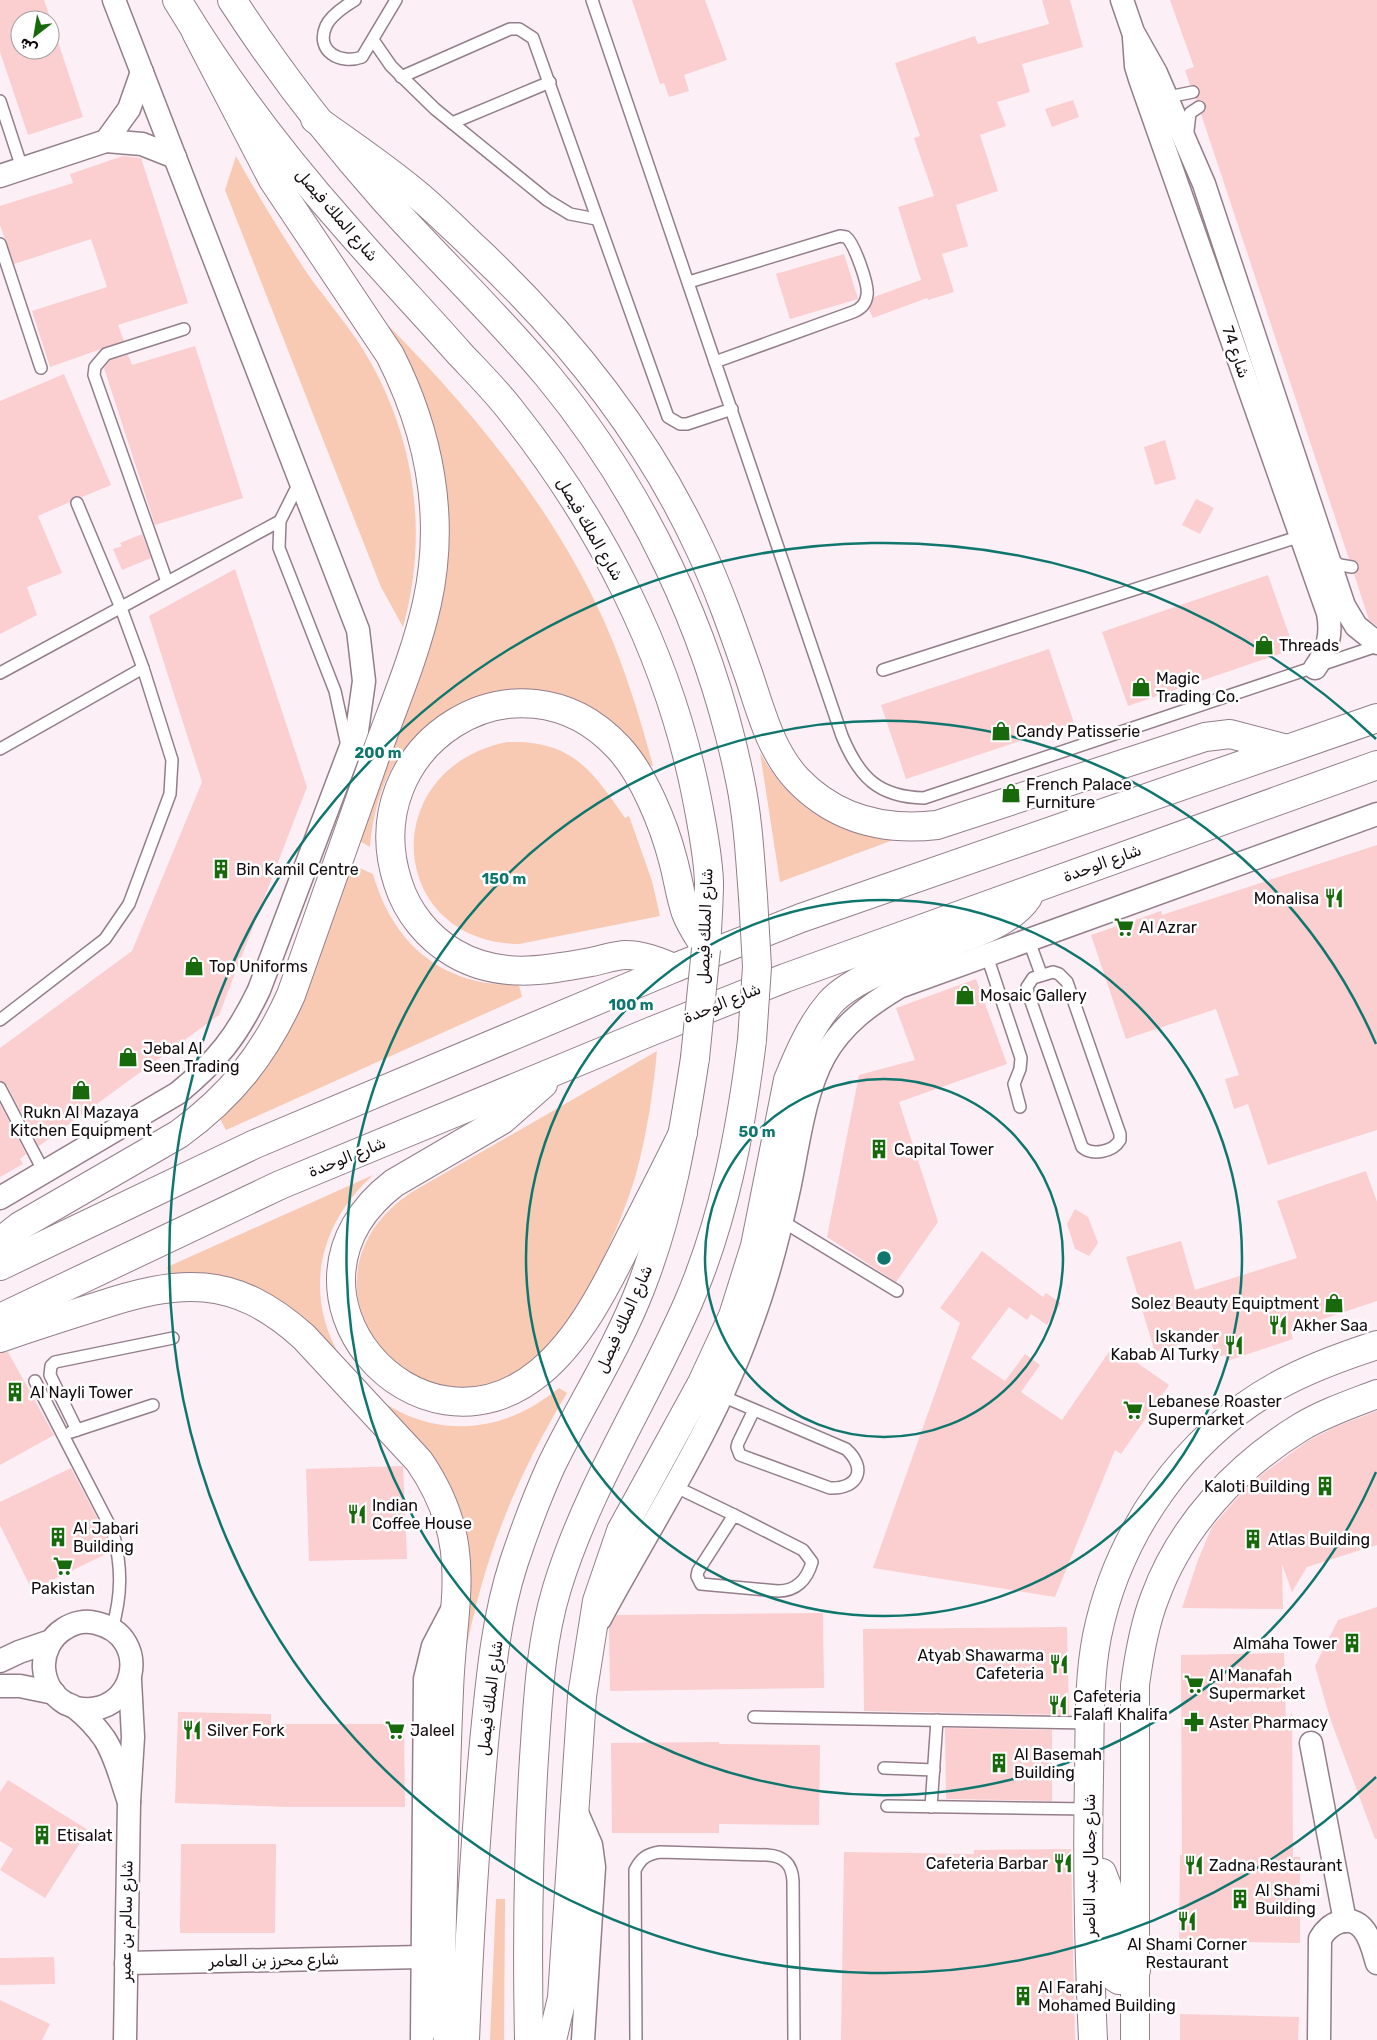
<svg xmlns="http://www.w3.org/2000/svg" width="1377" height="2040" font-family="Rubik,Cairo,sans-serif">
  <rect width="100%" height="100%" fill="#fdeff6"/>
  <!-- green -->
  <g fill="#f8cab3">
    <path d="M236 156C258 196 282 235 307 273 328 303 353 330 371 363 416 444 428 537 403 627L381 587 225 190Z"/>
    <path d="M367 304C461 397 550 500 605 623 625 669 640 717 653 766L645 765 633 749C599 737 564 725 529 713 516 708 500 700 486 697 478 696 465 703 458 706 401 732 374 788 370 847L358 840 445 531Z"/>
    <path d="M507 742C572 740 591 769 625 818L629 816 652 881 660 916 519 944C387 942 375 769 507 742Z"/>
    <path d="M760 753C777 783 802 811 835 823 856 830 882 832 904 836L780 882Z"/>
    <path d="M351 864 373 874C393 945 444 987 519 985L522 997 226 1130 219 1117Z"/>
    <path d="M657 1051C653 1093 647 1134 636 1174 621 1226 575 1332 531 1364 517 1374 503 1381 487 1385 481 1387 474 1390 468 1390 446 1390 430 1384 411 1374 404 1369 394 1366 388 1360 383 1355 378 1345 374 1338 339 1283 360 1226 412 1192Z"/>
    <path d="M373 1175C229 1306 408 1512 559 1388L567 1393C513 1483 484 1557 464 1660L462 1541 313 1332 171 1280 167 1267Z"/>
    <polygon points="496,1899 505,1899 504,2040 490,2040"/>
  </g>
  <!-- building -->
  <g fill="#fbced0" fill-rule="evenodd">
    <path d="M0 0H44L83 117 28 135 0 52ZM20 20H50V50H20Z"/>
    <polygon points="632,0 705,0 727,60 684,75 689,91 669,97 664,83 660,84"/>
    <polygon points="1042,0 1070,0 1083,47 1022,64 1030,92 997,102 1006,126 980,135 998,191 956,205 968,246 942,254 954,292 928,300 927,298 873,318 869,309 874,297 921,280 898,207 934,196 914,138 920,136 895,63 975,36 978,44 1049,24"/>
    <polygon points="1170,0 1377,0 1377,626 1369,620 1354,574 1358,571 1359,565 1356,561 1349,559 1201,114 1206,110 1205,103 1202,100 1196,100 1200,90 1196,85 1190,85 1185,70 1194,67"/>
    <polygon points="1073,100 1079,117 1052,127 1045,109"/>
    <polygon points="123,156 141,158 188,303 118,325 124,341 50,367 32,311 107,287 91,239 14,264 0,225 0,206 73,183 70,174"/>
    <polygon points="844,254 858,299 790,319 776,274"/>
    <polygon points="195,346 243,498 155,525 104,368 110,360 128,355 132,365"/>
    <polygon points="64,374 111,485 82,497 75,496 70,502 38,516 62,573 27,587 37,615 0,634 0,401"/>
    <polygon points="1165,440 1176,479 1155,485 1144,447"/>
    <polygon points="1196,499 1214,508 1200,534 1182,525"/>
    <polygon points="142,534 151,558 122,570 113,549 122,546 120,543"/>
    <polygon points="235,569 307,787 219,1015 39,1146 7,1085 0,1081 0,1048 132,951 202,782 149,616"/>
    <polygon points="1268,575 1294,649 1128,706 1102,632"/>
    <polygon points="1049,649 1074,723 906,779 881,705"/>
    <polygon points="1377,845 1377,1130 1268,1165 1248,1104 1234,1109 1225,1079 1239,1075 1216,1009 1126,1039 1091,935 1161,911 1162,915"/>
    <polygon points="976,979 1007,1064 899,1102 938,1222 896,1282 827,1237 859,1075 915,1060 896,1008"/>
    <polygon points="0,1104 26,1154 20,1159 23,1164 0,1177"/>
    <polygon points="1366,1171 1377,1202 1377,1301 1302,1326 1303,1329 1291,1333 1293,1339 1227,1361 1225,1355 1216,1357 1209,1336 1155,1352 1126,1257 1181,1241 1195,1290 1297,1258 1277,1201"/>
    <polygon points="1075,1209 1088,1217 1098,1243 1089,1256 1075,1249 1067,1224"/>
    <polygon points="982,1251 1043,1297 1046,1293 1061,1303 1047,1325 1031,1314 1027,1320 1009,1307 971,1358 1005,1381 1025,1354 1040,1365 1021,1392 1062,1420 1113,1346 1169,1385 1121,1454 1115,1450 1055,1597 873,1568 960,1323 940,1308"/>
    <polygon points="8,1352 54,1435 0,1465 0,1353"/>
    <polygon points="1377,1411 1377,1545 1307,1567 1292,1592 1282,1564 1283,1609 1182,1608 1198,1560 1212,1527 1244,1490 1265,1472 1308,1441 1335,1427"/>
    <polygon points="403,1466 407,1559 309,1561 306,1469"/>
    <polygon points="71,1468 106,1535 110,1552 32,1590 0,1525 0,1502"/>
    <polygon points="1377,1607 1377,1839 1375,1839 1330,1718 1315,1666 1338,1620"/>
    <polygon points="823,1613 824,1688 610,1691 609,1628 617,1615"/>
    <polygon points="1067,1627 1069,1715 864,1711 863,1629"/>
    <polygon points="1284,1653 1286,1725 1292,1712 1293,1857 1300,1857 1300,1943 1179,1941 1180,1855 1182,1855 1181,1655"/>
    <polygon points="178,1712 271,1714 271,1724 404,1724 405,1807 288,1807 175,1803"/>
    <polygon points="945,1728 1052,1730 1052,1801 946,1799"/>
    <polygon points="719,1742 719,1744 820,1745 819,1825 719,1824 719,1833 612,1833 611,1743"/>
    <polygon points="8,1780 88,1830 45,1898 0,1870 13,1849 0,1841 0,1792"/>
    <polygon points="181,1844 276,1844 275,1933 180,1933"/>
    <polygon points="1071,1849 1075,2040 841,2040 844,1852 974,1854 974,1850"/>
    <polygon points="54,1957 55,1984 0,1985 0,1958"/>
    <polygon points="0,2000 50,2024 42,2040 0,2040"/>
    <polygon points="1180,2014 1299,2017 1298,2040 1180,2040"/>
  </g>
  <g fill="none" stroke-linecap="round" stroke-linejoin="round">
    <defs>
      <g id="service">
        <path d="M355 0C345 6 331 15 326 26 315 51 340 65 362 57L396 0"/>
        <path d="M592 0 842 736C859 777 878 797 924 798L1377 646"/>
        <polyline points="373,40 391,66 435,109 547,200 570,214 596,219"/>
        <polyline points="401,77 510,29 519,29 533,38 668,417 680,424 687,424 732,409"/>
        <polyline points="1163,98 1193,92"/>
        <polyline points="0,101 22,168"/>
        <polyline points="452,123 550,82"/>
        <polyline points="1188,131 1190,113 1199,107"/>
        <polyline points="0,244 41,368"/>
        <path d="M689 282 840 236 846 237C854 243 869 285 867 295 866 304 861 309 853 312L715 362"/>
        <polyline points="300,481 280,521 279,548 335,691 347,746"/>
        <polyline points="1330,559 1340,565 1352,567"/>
        <polyline points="167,582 94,375 95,367 106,354 184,329"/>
        <polyline points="883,670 1301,536"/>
        <polyline points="0,673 280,521"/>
        <polyline points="0,749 143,668"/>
        <polyline points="1029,941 1041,974"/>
        <polyline points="987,956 1021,1058 1020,1069 1014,1084 1020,1107"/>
        <path d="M1053 972 1059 974 1067 982 1120 1134V1140C1113 1152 1092 1156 1082 1147L1028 993 1027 987 1033 978Z"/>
        <polyline points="0,1020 105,939 129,904 170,794 172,760 143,668 121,608 77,503"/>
        <polyline points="0,1088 44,1172"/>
        <polyline points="782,1221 897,1291"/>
        <path d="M35 1381 113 1532C122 1567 122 1595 112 1629"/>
        <path d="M722 1396 846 1449C867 1468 859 1489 830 1488L740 1455 737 1447 738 1443 754 1410"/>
        <polyline points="77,1430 50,1375 51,1366 55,1362 173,1338"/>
        <polyline points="71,1432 153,1405"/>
        <polyline points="676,1487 734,1515"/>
        <path d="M734 1515 803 1550 812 1562C807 1580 796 1591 778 1591L701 1584 697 1576 698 1571Z"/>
        <polyline points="754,1717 1090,1723"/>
        <polyline points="884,1768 934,1770"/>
        <polyline points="887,1806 1088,1809"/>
        <polyline points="931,1807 937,1720"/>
        <path d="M636 2040 635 1870C641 1858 647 1854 660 1852L767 1855C784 1856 792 1864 793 1881L794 2040"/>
      </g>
      <g id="minor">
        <polyline points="1122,0 1133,32 1156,73 1204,184 1344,606 1356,626 1377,643"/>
        <path d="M1134 38 1136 66 1140 79 1328 613C1332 635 1328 650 1315 668"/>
        <polyline points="106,141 129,109 142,72"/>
        <polyline points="0,176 106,141 142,144 175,157"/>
        <path d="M0 1198 178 1093C217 1061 237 1036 259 990L357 731 364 681 358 630 114 0"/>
        <path d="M600 1619C652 1522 713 1431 750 1327 767 1282 779 1236 789 1189 798 1147 804 1092 825 1055 843 1024 869 1005 899 987L1377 814"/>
        <polyline points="0,1661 19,1652 51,1641"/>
        <polyline points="0,1686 20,1686 54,1693"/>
        <path d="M76 1708C136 1720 154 1636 96 1623 85 1620 73 1623 64 1629 51 1637 43 1653 44 1668 45 1682 52 1695 65 1703 69 1705 74 1706 78 1710 88 1718 96 1727 104 1738 116 1756 121 1780 129 1802"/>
        <polyline points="1311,1743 1345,1921"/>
        <polyline points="574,1806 591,1845 594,1867 583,2040"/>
        <polyline points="126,1963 422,1957"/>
        <polyline points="125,2040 129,1802 133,1737 130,1680"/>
        <polyline points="422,2040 425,1679 433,1646 454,1606"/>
        <path d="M1319 2040 1320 1939C1329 1923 1350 1912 1364 1930 1371 1939 1374 1953 1377 1963"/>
      </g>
      <g id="tertiary">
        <polyline points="1102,1873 1107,1886 1109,1970 1113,1976 1119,1980 1132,1976 1136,1970"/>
        <path d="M1093 2040C1089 1952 1087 1865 1089 1777 1090 1730 1088 1682 1097 1636 1118 1533 1185 1437 1277 1386 1309 1368 1343 1356 1377 1345"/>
        <path d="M1135 2040V1685C1139 1655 1144 1625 1155 1597 1181 1526 1237 1466 1301 1427 1324 1413 1351 1404 1377 1394"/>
      </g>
      <g id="primary">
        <path d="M177 0C225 80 282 155 344 225 382 269 422 311 460 354 477 372 494 389 509 408 600 522 669 655 697 799 702 826 708 854 709 882 709 904 707 927 706 949"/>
        <path d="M232 0C278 71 328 136 384 199 437 258 496 314 547 375 643 491 710 632 740 780 748 818 750 858 753 897"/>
        <path d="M465 2040C469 1941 475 1842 484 1743 490 1682 495 1620 514 1562 525 1529 537 1497 551 1466 580 1406 617 1349 641 1287 670 1213 683 1137 695 1058"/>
        <path d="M529 2040C527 1946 528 1852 534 1758 538 1700 540 1644 557 1588 588 1487 646 1399 688 1303 724 1220 741 1130 752 1040"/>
      </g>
      <g id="motorway">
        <path d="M315 119C350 144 386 168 419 196 439 213 458 232 477 250 568 336 646 433 699 547 719 589 734 633 749 676 761 712 771 751 797 779 835 819 884 831 937 825L1205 737 1230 734 1287 749"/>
        <path d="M674 968C659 962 643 955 626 955 615 955 602 960 591 962 543 971 498 979 454 953 428 938 407 912 398 883 353 746 518 640 618 747 643 773 664 825 673 860 678 878 680 896 686 913 691 926 699 937 706 949"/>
        <path d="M543 1084 502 1120 394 1183C256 1289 417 1474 540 1372 581 1338 607 1284 630 1238 648 1203 666 1168 683 1133"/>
        <path d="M0 1242 20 1226 179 1134C231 1096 264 1055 291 995 318 917 346 839 374 760 392 709 415 657 427 603 446 517 429 432 390 355L273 180 196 32"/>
        <polyline points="0,1266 255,1144 674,968 801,918 1377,718"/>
        <polyline points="0,1318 280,1185 652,1031 785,978 1377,765"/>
        <path d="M0 1338C32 1327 63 1317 95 1307 179 1279 233 1273 304 1337L419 1461C476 1544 452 1600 449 1691 446 1753 445 1815 443 1877 442 1932 438 1987 448 2040"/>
        <path d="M552 2040 562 1998 582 1696 597 1601 621 1531 702 1383 733 1316 755 1246 788 1080C799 1053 811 1025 830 1003 854 975 929 951 965 937 987 929 1015 917 1028 897"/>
      </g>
    </defs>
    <!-- service casing -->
    <use href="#service" stroke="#937e8a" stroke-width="14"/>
    <!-- minor casing -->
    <use href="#minor" stroke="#937e8a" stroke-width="25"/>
    <!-- tertiary casing -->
    <use href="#tertiary" stroke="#937e8a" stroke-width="30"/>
    <!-- primary casing -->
    <use href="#primary" stroke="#937e8a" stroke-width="30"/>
    <!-- motorway casing -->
    <use href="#motorway" stroke="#937e8a" stroke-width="30"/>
    <!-- service -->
    <use href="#service" stroke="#fff" stroke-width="11"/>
    <!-- minor -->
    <use href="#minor" stroke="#fff" stroke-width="22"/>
    <!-- tertiary -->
    <use href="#tertiary" stroke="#fff" stroke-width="28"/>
    <!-- primary -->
    <use href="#primary" stroke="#fff" stroke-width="28"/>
    <!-- motorway -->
    <use href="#motorway" stroke="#fff" stroke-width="28"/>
    <defs>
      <g id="primary-bridge">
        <polyline points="752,1040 757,967 753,897"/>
        <polyline points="695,1058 706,949"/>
      </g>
    </defs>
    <!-- primary-bridge casing -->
    <use href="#primary-bridge" stroke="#937e8a" stroke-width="30" stroke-linecap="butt"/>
    <!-- primary-bridge -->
    <use href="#primary-bridge" stroke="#fff" stroke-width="28"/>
  </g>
  <!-- distance rings -->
  <g fill="none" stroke="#0f766e" stroke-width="2.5">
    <circle cx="884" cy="1258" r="179"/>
    <circle cx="884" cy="1258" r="358"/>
    <path d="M1376 1472A537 537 0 1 1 1376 1044"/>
    <path d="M1376 1777A715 715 0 1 1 1376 739"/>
  </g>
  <!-- icons -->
  <defs>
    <symbol id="shop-bare" viewBox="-9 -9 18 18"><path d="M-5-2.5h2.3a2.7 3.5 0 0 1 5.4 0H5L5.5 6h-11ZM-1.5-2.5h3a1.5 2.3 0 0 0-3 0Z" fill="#17690c" stroke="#fff" stroke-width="2.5" paint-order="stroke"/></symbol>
    <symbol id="building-bare" viewBox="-9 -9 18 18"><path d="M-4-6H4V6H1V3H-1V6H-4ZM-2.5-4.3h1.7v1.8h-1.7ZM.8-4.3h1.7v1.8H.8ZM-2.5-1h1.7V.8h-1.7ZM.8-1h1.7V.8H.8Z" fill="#17690c" stroke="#fff" stroke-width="2.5" paint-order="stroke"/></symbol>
    <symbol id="restaurant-bare" viewBox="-9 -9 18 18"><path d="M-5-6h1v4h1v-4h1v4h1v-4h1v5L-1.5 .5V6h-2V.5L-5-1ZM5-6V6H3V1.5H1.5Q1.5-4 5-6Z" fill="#17690c" stroke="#fff" stroke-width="2.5" paint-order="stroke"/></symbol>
    <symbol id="supermarket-bare" viewBox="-9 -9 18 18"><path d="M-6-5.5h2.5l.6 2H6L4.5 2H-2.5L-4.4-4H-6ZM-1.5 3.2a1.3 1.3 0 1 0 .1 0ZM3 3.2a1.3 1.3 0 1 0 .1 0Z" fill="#17690c" stroke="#fff" stroke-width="2.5" paint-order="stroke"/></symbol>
    <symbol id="pharmacy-bare" viewBox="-9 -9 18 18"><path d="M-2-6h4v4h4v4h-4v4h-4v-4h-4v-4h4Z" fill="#17690c" stroke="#fff" stroke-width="2.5" paint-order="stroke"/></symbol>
  </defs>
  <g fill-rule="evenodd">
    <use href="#shop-bare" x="1250" y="631" width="28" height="28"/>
    <use href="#shop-bare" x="1127" y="673" width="28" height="28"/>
    <use href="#shop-bare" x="987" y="717" width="28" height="28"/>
    <use href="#shop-bare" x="997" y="779" width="28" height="28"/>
    <use href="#building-bare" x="207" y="855" width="28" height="28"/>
    <use href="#restaurant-bare" x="1320" y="884" width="28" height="28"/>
    <use href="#supermarket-bare" x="1110" y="913" width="28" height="28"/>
    <use href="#shop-bare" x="180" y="952" width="28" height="28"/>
    <use href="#shop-bare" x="951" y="981" width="28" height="28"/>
    <use href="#shop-bare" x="114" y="1043" width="28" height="28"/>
    <use href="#shop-bare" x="67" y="1076" width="28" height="28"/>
    <use href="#building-bare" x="865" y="1135" width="28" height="28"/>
    <use href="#shop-bare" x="1320" y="1289" width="28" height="28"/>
    <use href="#restaurant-bare" x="1264" y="1311" width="28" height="28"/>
    <use href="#restaurant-bare" x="1220" y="1331" width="28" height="28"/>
    <use href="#building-bare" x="1" y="1378" width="28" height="28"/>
    <use href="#supermarket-bare" x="1119" y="1396" width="28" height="28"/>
    <use href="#building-bare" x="1311" y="1472" width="28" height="28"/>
    <use href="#restaurant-bare" x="343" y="1500" width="28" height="28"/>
    <use href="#building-bare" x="44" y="1523" width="28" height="28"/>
    <use href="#building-bare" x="1239" y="1525" width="28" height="28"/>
    <use href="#supermarket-bare" x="49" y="1552" width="28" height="28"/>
    <use href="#building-bare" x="1338" y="1629" width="28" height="28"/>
    <use href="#restaurant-bare" x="1045" y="1650" width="28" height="28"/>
    <use href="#supermarket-bare" x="1180" y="1670" width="28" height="28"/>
    <use href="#restaurant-bare" x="1044" y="1691" width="28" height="28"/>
    <use href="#pharmacy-bare" x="1180" y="1708" width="28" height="28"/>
    <use href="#restaurant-bare" x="178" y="1716" width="28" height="28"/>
    <use href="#supermarket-bare" x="381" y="1716" width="28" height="28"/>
    <use href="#building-bare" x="985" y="1749" width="28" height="28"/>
    <use href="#building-bare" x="28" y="1821" width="28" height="28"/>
    <use href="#restaurant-bare" x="1049" y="1849" width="28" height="28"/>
    <use href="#restaurant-bare" x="1180" y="1851" width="28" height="28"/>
    <use href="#building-bare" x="1226" y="1885" width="28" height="28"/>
    <use href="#restaurant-bare" x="1173" y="1907" width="28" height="28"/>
    <use href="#building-bare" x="1009" y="1982" width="28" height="28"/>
  </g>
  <g text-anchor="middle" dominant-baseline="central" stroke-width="5" stroke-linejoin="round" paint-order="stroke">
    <!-- street labels -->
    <g font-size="16" fill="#140c10" stroke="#fff">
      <text transform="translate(337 215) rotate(49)">شارع الملك فيصل</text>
      <text transform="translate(1236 352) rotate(71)">شارع 74</text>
      <text transform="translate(590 529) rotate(60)">شارع الملك فيصل</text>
      <text transform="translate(1102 863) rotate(-20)">شارع الوحدة</text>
      <text transform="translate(705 926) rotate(-88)">شارع الملك فيصل</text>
      <text transform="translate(722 1003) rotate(-22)">شارع الوحدة</text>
      <text transform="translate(347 1157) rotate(-22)">شارع الوحدة</text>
      <text transform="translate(624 1319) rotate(-66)">شارع الملك فيصل</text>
      <text transform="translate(490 1698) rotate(-83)">شارع الملك فيصل</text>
      <text transform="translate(1089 1865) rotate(-90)">شارع جمال عبد الناصر</text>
      <text transform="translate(126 1921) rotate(-89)">شارع سالم بن عمير</text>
      <text transform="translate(274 1960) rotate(-1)">شارع محرز بن العامر</text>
    </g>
    <!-- poi labels -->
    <g font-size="16" fill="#140c10" stroke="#fff" text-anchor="start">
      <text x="1279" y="645">Threads</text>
      <text x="1156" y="678">Magic<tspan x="1156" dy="18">Trading Co.</tspan></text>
      <text x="1016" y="731">Candy Patisserie</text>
      <text x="1026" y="784">French Palace<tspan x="1026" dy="18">Furniture</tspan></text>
      <text x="236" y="869">Bin Kamil Centre</text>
      <text x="1319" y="898" text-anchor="end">Monalisa</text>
      <text x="1139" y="927">Al Azrar</text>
      <text x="209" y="966">Top Uniforms</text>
      <text x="980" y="995">Mosaic Gallery</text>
      <text x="143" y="1048">Jebal Al<tspan x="143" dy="18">Seen Trading</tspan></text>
      <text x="81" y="1112" text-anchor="middle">Rukn Al Mazaya<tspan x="81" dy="18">Kitchen Equipment</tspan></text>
      <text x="894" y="1149">Capital Tower</text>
      <text x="1319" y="1303" text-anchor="end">Solez Beauty Equiptment</text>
      <text x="1293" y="1325">Akher Saa</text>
      <text x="1219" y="1336" text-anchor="end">Iskander<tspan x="1219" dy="18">Kabab Al Turky</tspan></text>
      <text x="30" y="1392">Al Nayli Tower</text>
      <text x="1148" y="1401">Lebanese Roaster<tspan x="1148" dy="18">Supermarket</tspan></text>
      <text x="1310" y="1486" text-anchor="end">Kaloti Building</text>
      <text x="372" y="1505">Indian<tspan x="372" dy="18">Coffee House</tspan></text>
      <text x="73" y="1528">Al Jabari<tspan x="73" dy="18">Building</tspan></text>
      <text x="1268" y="1539">Atlas Building</text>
      <text x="63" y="1588" text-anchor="middle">Pakistan</text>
      <text x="1337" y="1643" text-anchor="end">Almaha Tower</text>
      <text x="1044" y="1655" text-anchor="end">Atyab Shawarma<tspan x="1044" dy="18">Cafeteria</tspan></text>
      <text x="1209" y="1675">Al Manafah<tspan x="1209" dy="18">Supermarket</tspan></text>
      <text x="1073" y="1696">Cafeteria<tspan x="1073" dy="18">Falafl Khalifa</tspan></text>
      <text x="1209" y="1722">Aster Pharmacy</text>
      <text x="207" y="1730">Silver Fork</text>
      <text x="410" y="1730">Jaleel</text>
      <text x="1014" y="1754">Al Basemah<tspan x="1014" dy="18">Building</tspan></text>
      <text x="57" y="1835">Etisalat</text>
      <text x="1048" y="1863" text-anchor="end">Cafeteria Barbar</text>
      <text x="1209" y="1865">Zadna Restaurant</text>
      <text x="1255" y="1890">Al Shami<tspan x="1255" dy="18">Building</tspan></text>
      <text x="1187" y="1944" text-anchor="middle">Al Shami Corner<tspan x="1187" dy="18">Restaurant</tspan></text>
      <text x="1038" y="1987">Al Farahj<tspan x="1038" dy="18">Mohamed Building</tspan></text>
    </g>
  </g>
  <circle cx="884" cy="1258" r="8" fill="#0f766e" stroke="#fff" stroke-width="2.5"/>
  <g font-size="15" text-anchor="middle" font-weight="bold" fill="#0f766e" stroke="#fff" stroke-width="5" stroke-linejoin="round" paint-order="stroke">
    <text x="378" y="758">200 m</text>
    <text x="504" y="884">150 m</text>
    <text x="631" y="1010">100 m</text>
    <text x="757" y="1137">50 m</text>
  </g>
  <!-- north arrow -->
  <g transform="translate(35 35) rotate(211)"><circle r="24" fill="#ffffff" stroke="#a19e9f"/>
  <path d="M0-4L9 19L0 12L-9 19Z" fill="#17690c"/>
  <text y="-8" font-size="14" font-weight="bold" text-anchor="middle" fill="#140c10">ش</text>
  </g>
</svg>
